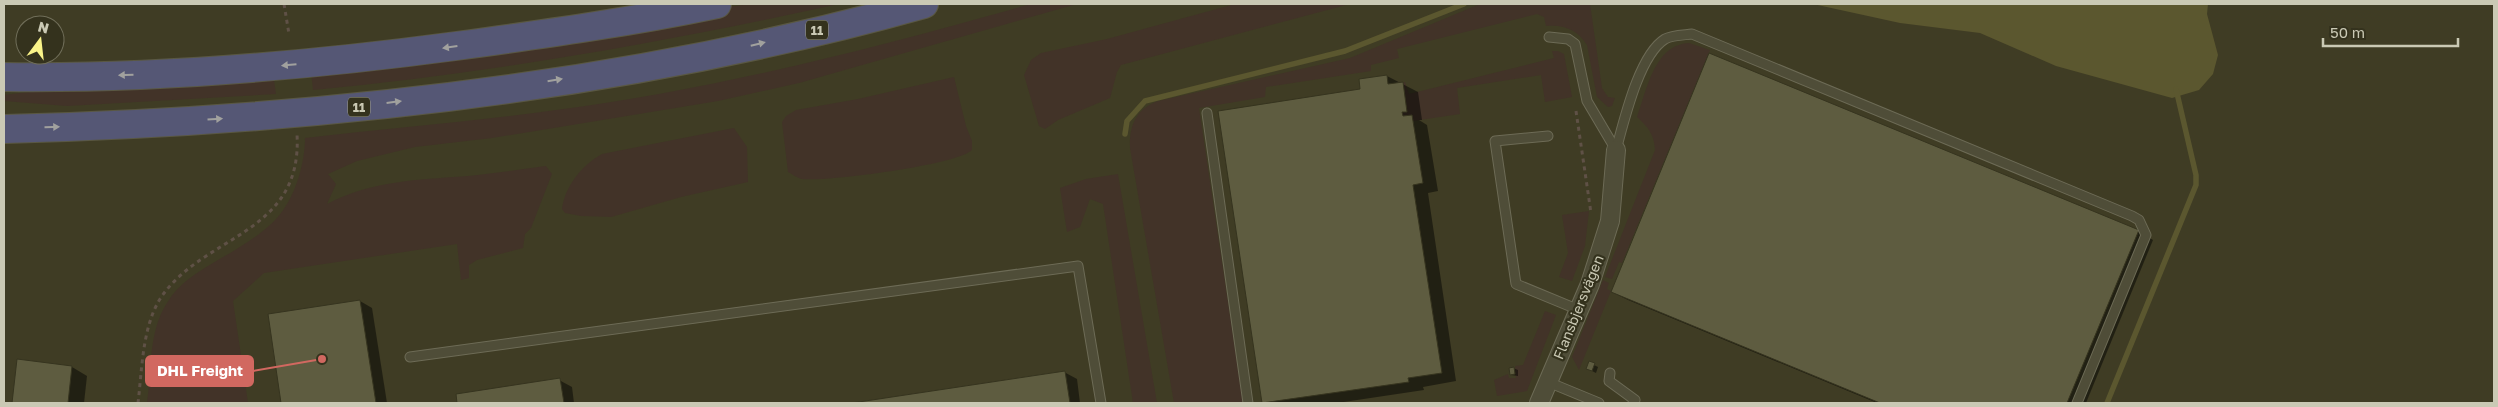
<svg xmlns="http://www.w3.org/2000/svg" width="2498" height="407" font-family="'Golos Text',sans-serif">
  <rect width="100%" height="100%" fill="#3f3c24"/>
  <!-- green -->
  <g fill="#423328">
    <path d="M749 4H839C666 42 491 73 313 90L311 71Z"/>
    <path d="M1031 4H1077L799 83 718 101 492 138 415 147 357 161 328 174 336 184 327 204C367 183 410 180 454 177 485 175 516 170 546 166L552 174 531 228 525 234 523 248 477 260 469 265V278L461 280 457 244 264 273 233 301 248 403H147C152 370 148 332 167 303 178 284 195 274 213 263 235 250 265 234 281 213 296 194 305 162 305 138 389 128 473 122 556 110 717 89 875 48 1031 4Z"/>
    <polygon points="1235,4 1350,4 1121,65 1117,72 1110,98 1058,120 1045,129 1039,126 1024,75 1031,60 1041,53 1107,39"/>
    <path d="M1480 4H1590L1602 88 1608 97 1615 98 1612 106 1608 107 1597 97 1587 45C1578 30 1564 24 1546 26L1544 17 1537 14 1397 49 1399 58 1371 65V71L1266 87 1265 97 1199 108 1243 403H1174L1130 148C1129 126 1136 109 1158 101L1350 58Z"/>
    <path d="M1689 43 1710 50 1622 263 1619 262 1612 279 1605 277 1655 150C1654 134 1648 127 1637 117 1647 90 1654 45 1689 43Z"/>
    <polygon points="1552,51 1558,51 1564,54 1572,97 1545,102 1541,75 1457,88 1460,114 1413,121 1412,115 1403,116 1402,112 1407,111 1403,82 1405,82 1409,94 1554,58"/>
    <polygon points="273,73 276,94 67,106 4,101 4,95 69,87"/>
    <path d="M954 77 966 126 972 141V150C957 165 826 182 802 179 797 178 792 174 788 172L782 122 786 116 796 110 858 99Z"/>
    <path d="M734 128 747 147 748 182 681 197 611 217 581 216 565 213 562 209C565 186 582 165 602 154Z"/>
    <polygon points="1118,174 1157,403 1133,403 1103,204 1090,199 1080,227 1067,232 1060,188 1086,179"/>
    <polygon points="1589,211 1585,246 1572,281 1559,277 1568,253 1562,215"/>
    <polygon points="1603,280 1609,283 1607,289 1611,291 1579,370 1572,357"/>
    <polygon points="1545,311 1556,315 1527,391 1497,396 1494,380 1508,374 1509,378 1516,378 1515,366 1523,365"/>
  </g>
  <!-- water -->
  <polygon fill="#5b572f" points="1813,4 2208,4 2207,14 2218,55 2213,74 2199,90 2172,98 2056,66 1980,33 1900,23"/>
  <!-- shadow -->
  <g fill="#0007">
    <polygon points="1387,76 1418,92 1422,120 1419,120 1427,125 1438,191 1428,193 1456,381 1423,387 1424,390 1337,403 1263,403 1219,112 1362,90"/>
    <polygon points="2138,231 2153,240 2086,403 1877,403 1628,300 1612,292"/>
    <polygon points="360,301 372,308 387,403 283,403 269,315"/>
    <polygon points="19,361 72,367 87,376 84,403 14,403"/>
    <polygon points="1594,365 1598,367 1596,373 1588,369"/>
    <polygon points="1513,368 1518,370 1518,376 1511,375"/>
    <polygon points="1064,372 1077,379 1080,403 860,403"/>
    <polygon points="559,380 572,387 574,403 458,403 457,395"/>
  </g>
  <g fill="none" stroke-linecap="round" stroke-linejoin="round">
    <!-- stream -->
    <g stroke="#5b572f" stroke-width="5.5">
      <polyline points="1125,134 1127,121 1145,101 1345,51 1464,4"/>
      <polyline points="2107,403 2196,185 2196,175 2176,89"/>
    </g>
  </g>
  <!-- building -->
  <g fill="#5e5c40" stroke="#36341f">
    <polygon points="1709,53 2139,230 2067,403 1880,403 1611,292"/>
    <polygon points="1387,75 1388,84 1403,82 1407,112 1402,112 1403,116 1412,115 1413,121 1423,183 1413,185 1442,373 1408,378 1409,382 1262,403 1218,111 1360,89 1359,79"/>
    <polygon points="360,300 376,403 281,403 268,314"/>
    <polygon points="17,359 72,366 68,403 12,403"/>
    <polygon points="1589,361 1595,363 1592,371 1586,369"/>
    <polygon points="1514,367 1515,374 1510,375 1509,368"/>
    <polygon points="1065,371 1070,403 852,403"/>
    <polygon points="560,378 564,403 457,403 456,394"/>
  </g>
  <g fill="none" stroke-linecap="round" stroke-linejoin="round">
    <defs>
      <g id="lane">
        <polyline points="1549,37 1568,39 1575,44 1587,101 1616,150"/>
        <polyline points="1207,113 1248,403"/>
        <polyline points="1548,136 1495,141 1516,284 1579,310"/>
        <path d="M1616 150C1624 121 1639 55 1665 39 1672 35 1685 35 1692 34L2132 216 2139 220 2146 235 2077 403"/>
        <polyline points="410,357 1078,266 1101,403"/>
        <polyline points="1610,373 1609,381 1635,400 1633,403"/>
        <polyline points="1548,382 1599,403"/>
      </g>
      <polyline id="street" points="1539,403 1590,284 1610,221 1616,150"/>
      <g id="highway">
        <path d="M4 77C155 79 306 66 456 46 544 34 631 22 717 4"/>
        <path d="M4 129C311 121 628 87 924 4"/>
      </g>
    </defs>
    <!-- lane casing -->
    <use href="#lane" stroke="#6d6b56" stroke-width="11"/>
    <!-- street casing -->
    <use href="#street" stroke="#6d6b56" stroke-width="20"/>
    <!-- highway casing -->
    <use href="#highway" stroke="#5a5843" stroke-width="30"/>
    <!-- path -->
    <g stroke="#5f5146" stroke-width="3" stroke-dasharray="4 4" stroke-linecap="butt">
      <polyline points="284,4 289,34"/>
      <polyline points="1576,111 1591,213"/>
      <path d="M138 403C142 371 142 328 160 299 202 234 303 236 297 134"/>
    </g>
    <!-- lane -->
    <use href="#lane" stroke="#4f4d38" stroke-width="9"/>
    <!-- street -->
    <use href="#street" stroke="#4f4d38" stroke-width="18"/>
    <!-- highway -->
    <use href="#highway" stroke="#555775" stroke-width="28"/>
  </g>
  <!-- one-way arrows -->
  <defs><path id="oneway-solid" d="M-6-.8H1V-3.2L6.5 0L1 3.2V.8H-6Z" transform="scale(1.25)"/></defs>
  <g fill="#a1a19e">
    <use href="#oneway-solid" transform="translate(758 44) rotate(-14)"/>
    <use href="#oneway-solid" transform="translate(450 47) rotate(172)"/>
    <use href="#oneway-solid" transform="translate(289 65) rotate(175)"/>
    <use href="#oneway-solid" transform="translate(126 75) rotate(178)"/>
    <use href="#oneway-solid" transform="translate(555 80) rotate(-9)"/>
    <use href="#oneway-solid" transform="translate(394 102) rotate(-7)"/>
    <use href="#oneway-solid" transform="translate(215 119) rotate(-4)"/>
    <use href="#oneway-solid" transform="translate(52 127) rotate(-2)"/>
  </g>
  <g text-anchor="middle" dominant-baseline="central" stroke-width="4.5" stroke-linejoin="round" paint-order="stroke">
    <!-- shield labels -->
    <g fill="#34321d" stroke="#9d9c87" stroke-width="1">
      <rect x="806" y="20.5" width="22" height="19" rx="4"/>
      <rect x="348" y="97.5" width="22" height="19" rx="4"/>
    </g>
    <g font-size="12" font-weight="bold" fill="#cac9b4">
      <text x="817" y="30">11</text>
      <text x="359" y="107">11</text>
    </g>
    <!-- street labels -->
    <g font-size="14" fill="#cac9b4" stroke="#34321d">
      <text transform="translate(1578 307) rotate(-68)">Flansbjersvägen</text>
    </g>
  </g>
  <!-- callouts -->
  <path fill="none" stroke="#d16860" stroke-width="2" d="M322 359L253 371"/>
  <circle fill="#d16860" stroke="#34321d" stroke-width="2" cx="322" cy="359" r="5"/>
  <rect fill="#d16860" stroke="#d16860" stroke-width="2" x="146" y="356" width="107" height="30" rx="5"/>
  <g font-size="15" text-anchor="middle" font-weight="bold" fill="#fff">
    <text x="200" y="376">DHL Freight</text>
  </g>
  <!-- border -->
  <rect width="2498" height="407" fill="none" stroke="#cac9b4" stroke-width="10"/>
  <!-- north arrow -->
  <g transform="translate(40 40) rotate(15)"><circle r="24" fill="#34321d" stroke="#706e59"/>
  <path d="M0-4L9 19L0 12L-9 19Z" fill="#faf489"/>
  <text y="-8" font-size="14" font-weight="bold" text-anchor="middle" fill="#cac9b4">N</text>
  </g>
  <!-- scale -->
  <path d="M2323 38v8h135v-8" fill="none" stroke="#cac9b4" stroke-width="2.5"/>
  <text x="2330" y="38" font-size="15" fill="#cac9b4" stroke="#34321d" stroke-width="4" paint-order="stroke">50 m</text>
</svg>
